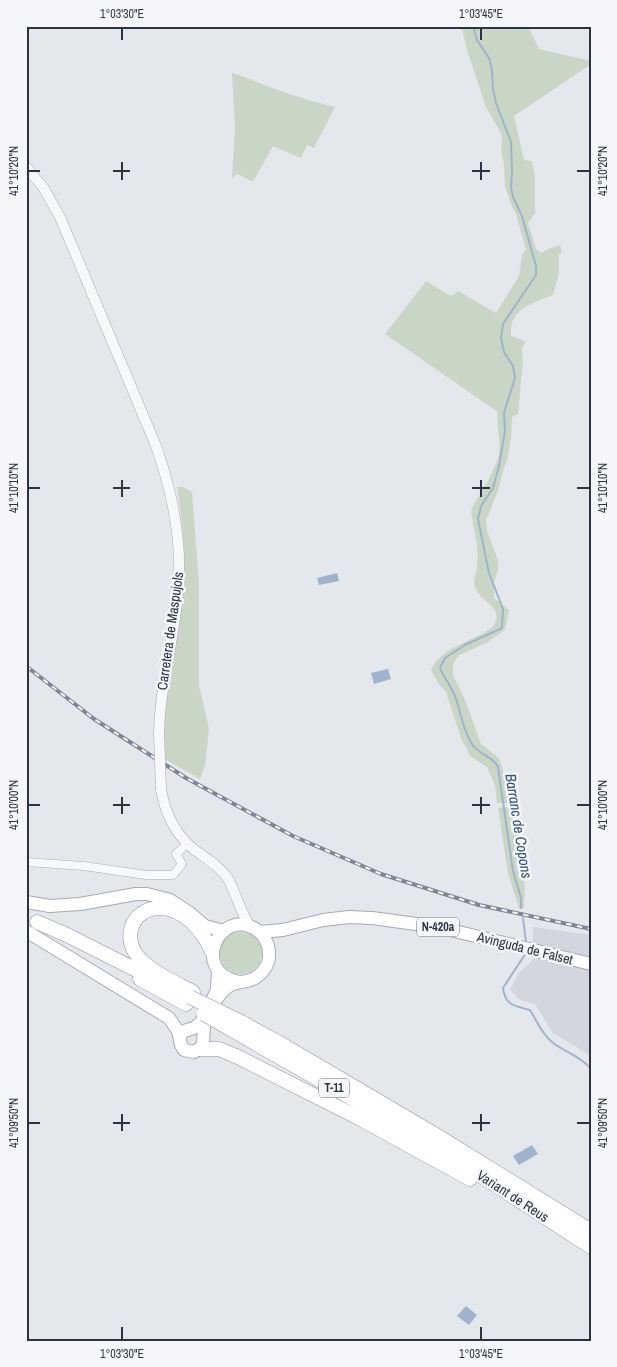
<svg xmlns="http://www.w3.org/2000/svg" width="617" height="1367" font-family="'Archivo Narrow',sans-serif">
  <rect width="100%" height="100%" fill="#e4e7ec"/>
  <!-- built -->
  <polygon fill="#d2d6de" points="533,927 591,935 591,1056 553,1033 535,1004 520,1000 510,990 518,974 533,960"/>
  <!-- green -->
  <g fill="#c9d6c5">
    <path d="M465 26H528L539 49 591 61V64L514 116 524 160 532 161 535 176V213L528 223 536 249 541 253 551 248 560 245 562 253 559 254V274L553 295C534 303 508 308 511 336L525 341 522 349 523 361 518 414 512 417 511 439 507 461 504 467 498 491 486 520 487 531 498 560V570L494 582V598L509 610 505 630 486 643 459 655 453 664V675L466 702 481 744 499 758 511 796V803H497L495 785 487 767 470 756 461 738 446 692 438 683 431 670C442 643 491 638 496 621 501 603 474 601 474 581 475 575 477 571 477 566 479 552 476 537 473 524 473 520 470 513 472 509 473 504 477 500 479 496 486 483 496 468 499 454 501 440 496 426 498 412L385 334 426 281 451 296 458 291 496 313 519 276 522 255 526 249 516 214 510 202 505 185 504 163 501 151 502 141 501 133 486 107 467 50 462 29Z"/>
    <path d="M232 73C241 75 248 79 257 82 282 92 309 101 335 107L314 148 307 145 301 158 273 146 253 182 237 174 232 178 235 128Z"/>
    <path d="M177 487H183L192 492 199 583V685L209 729 205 765 200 779 165 759C164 739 163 719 166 698 170 661 180 624 183 586 186 553 182 519 177 487Z"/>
    <polygon points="512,807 525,886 524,908 519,908 508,873 498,808"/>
    <circle cx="241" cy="953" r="21"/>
  </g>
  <!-- water -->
  <g fill="#9fb4cc">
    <polygon points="337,573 339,581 319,585 317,578"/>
    <polygon points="388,669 391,679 374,684 371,673"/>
    <polygon points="532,1145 538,1154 519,1165 513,1156"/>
    <polygon points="466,1306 477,1315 469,1325 457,1316"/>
  </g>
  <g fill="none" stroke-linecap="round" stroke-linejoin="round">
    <!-- stream -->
    <g stroke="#9fb4cc" stroke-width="2">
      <path d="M473 26 477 40 489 58 492 70 493 89 496 103 511 142 512 172 511 188 513 197 522 216 536 266V275L503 324 501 338 504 352 513 366 515 378 504 413 505 431 499 466 493 488 481 506 478 519 489 573 503 609 502 628 465 645 445 658 440 668C444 678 451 686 455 696 461 712 462 729 472 744 479 755 493 756 498 767L513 871 521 898V908"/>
      <polyline points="523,918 526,942"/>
      <path d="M524 956 503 988C505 1005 514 1006 530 1010 537 1021 541 1033 552 1042 564 1052 581 1056 591 1069"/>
    </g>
    <defs>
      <polyline id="minor" points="26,862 84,866 146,875 173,875 182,864 176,854 187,844"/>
      <g id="tertiary">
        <path d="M26 167 43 187 60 217 156 446C173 494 183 542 178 593 174 640 160 685 159 733"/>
        <path d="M161 789C165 813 176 836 196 851 207 859 218 865 226 876 237 892 239 912 251 927"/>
      </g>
      <g id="primary">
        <polyline points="26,902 50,906 80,904 136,894 147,894 170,900 190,913 205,926 224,931"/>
        <path d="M26 931 169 1018 178 1031 181 1045 184 1050 194 1052 202 1047C204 1040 203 1035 204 1028 207 1014 217 994 229 986 235 982 241 982 247 981 260 978 270 966 269 953 269 944 264 935 257 930 220 905 189 972 239 982"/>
        <polyline points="259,932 283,930 323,920 349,917 372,918 438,927 591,964"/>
        <polyline points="180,1036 184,1031 194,1028 201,1022 217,990 218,971"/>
      </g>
      <g id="motorway">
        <polyline points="37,922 67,935 154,979"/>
        <polyline points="140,979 186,1004"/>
        <path d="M193 992C176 983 155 974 141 960 121 941 130 909 159 908 183 907 204 932 212 952"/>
        <polyline points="241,1022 283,1045 436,1135 591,1231"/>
        <polyline points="232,1030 435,1146 591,1247"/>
        <polyline points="200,1049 219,1049 238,1057 359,1118 470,1179"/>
      </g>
    </defs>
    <!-- minor casing -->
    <use href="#minor" stroke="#a9aeb7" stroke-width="9"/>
    <!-- tertiary casing -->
    <use href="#tertiary" stroke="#a9aeb7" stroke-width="11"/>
    <!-- primary casing -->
    <use href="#primary" stroke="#a3abb8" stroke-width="14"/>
    <!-- motorway casing -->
    <use href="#motorway" stroke="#8b94a3" stroke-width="15"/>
    <!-- minor -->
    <use href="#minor" stroke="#f7f8fa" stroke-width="8"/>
    <!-- tertiary -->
    <use href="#tertiary" stroke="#f7f8fa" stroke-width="10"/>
    <!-- primary -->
    <use href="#primary" stroke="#fff" stroke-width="12"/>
    <!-- motorway -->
    <use href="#motorway" stroke="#fff" stroke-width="14"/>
    <defs>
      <polyline id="rail" points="26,666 94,719 186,778 293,836 381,874 479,905 591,929"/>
    </defs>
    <!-- rail casing -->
    <use href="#rail" stroke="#7d8696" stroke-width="4"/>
    <!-- rail -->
    <use href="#rail" stroke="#f4f6f9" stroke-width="2" stroke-dasharray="5.5" stroke-linecap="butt"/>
    <defs>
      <polyline id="tertiary-bridge" points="159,733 161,789"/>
      <g id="motorway-bridge">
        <polyline points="190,997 241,1022"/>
        <polyline points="204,1014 232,1030"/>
      </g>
    </defs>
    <!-- tertiary-bridge casing -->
    <use href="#tertiary-bridge" stroke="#a9aeb7" stroke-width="11" stroke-linecap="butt"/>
    <!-- motorway-bridge casing -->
    <use href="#motorway-bridge" stroke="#8b94a3" stroke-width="15" stroke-linecap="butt"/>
    <!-- tertiary-bridge -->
    <use href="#tertiary-bridge" stroke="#f7f8fa" stroke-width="10"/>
    <!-- motorway-bridge -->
    <use href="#motorway-bridge" stroke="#fff" stroke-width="14"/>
  </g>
  <!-- ticks -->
  <path fill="none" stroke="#2b3445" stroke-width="2" d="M122 28V40M481 28V40M122 162V180M481 162V180M28 171H40M113 171H130M472 171H490M577 171H590M122 480V497M481 480V497M28 488H40M113 488H130M472 488H490M577 488H590M122 797V814M481 797V814M28 805H40M113 805H130M472 805H490M577 805H590M122 1114V1131M481 1114V1131M28 1123H40M113 1123H130M472 1123H490M577 1123H590M122 1327V1340M481 1327V1340"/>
  <g text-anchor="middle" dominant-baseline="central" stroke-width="5" stroke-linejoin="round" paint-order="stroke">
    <!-- shield labels -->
    <g fill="#f4f6f9" stroke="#676e7b" stroke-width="1">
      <rect x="417" y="917.5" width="42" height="19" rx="4"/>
      <rect x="319" y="1078.5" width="30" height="19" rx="4"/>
    </g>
    <g font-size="12" font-weight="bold" fill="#2b3445">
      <text x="438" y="927">N-420a</text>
      <text x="334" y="1088">T-11</text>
    </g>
    <!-- street labels -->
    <g font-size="14" fill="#2b3445" stroke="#f4f6f9">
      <text transform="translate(170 631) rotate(-82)">Carretera de Maspujols</text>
      <text transform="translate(525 948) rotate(14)">Avinguda de Falset</text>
      <text transform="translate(513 1196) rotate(33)">Variant de Reus</text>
    </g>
    <!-- water labels -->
    <g font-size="15" font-style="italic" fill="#34527a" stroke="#f4f6f9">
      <text transform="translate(519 826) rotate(81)">Barranc de Copons</text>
    </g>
  </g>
  <!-- border -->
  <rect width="617" height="1367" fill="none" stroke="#f4f6f9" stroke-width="55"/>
  <rect x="28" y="28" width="562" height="1312" fill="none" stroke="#2b3445" stroke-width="2"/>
  <g font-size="12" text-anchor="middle" fill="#2b3445">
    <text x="122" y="18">1°03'30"E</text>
    <text x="481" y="18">1°03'45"E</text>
    <text transform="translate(14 171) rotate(-90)" y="4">41°10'20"N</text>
    <text transform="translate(603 171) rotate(-90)" y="4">41°10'20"N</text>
    <text transform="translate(14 488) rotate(-90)" y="4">41°10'10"N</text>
    <text transform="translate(603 488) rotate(-90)" y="4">41°10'10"N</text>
    <text transform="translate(14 805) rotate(-90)" y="4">41°10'00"N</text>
    <text transform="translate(603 805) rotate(-90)" y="4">41°10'00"N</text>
    <text transform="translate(14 1123) rotate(-90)" y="4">41°09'50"N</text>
    <text transform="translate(603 1123) rotate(-90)" y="4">41°09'50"N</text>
    <text x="122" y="1358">1°03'30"E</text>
    <text x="481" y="1358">1°03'45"E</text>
  </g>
</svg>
